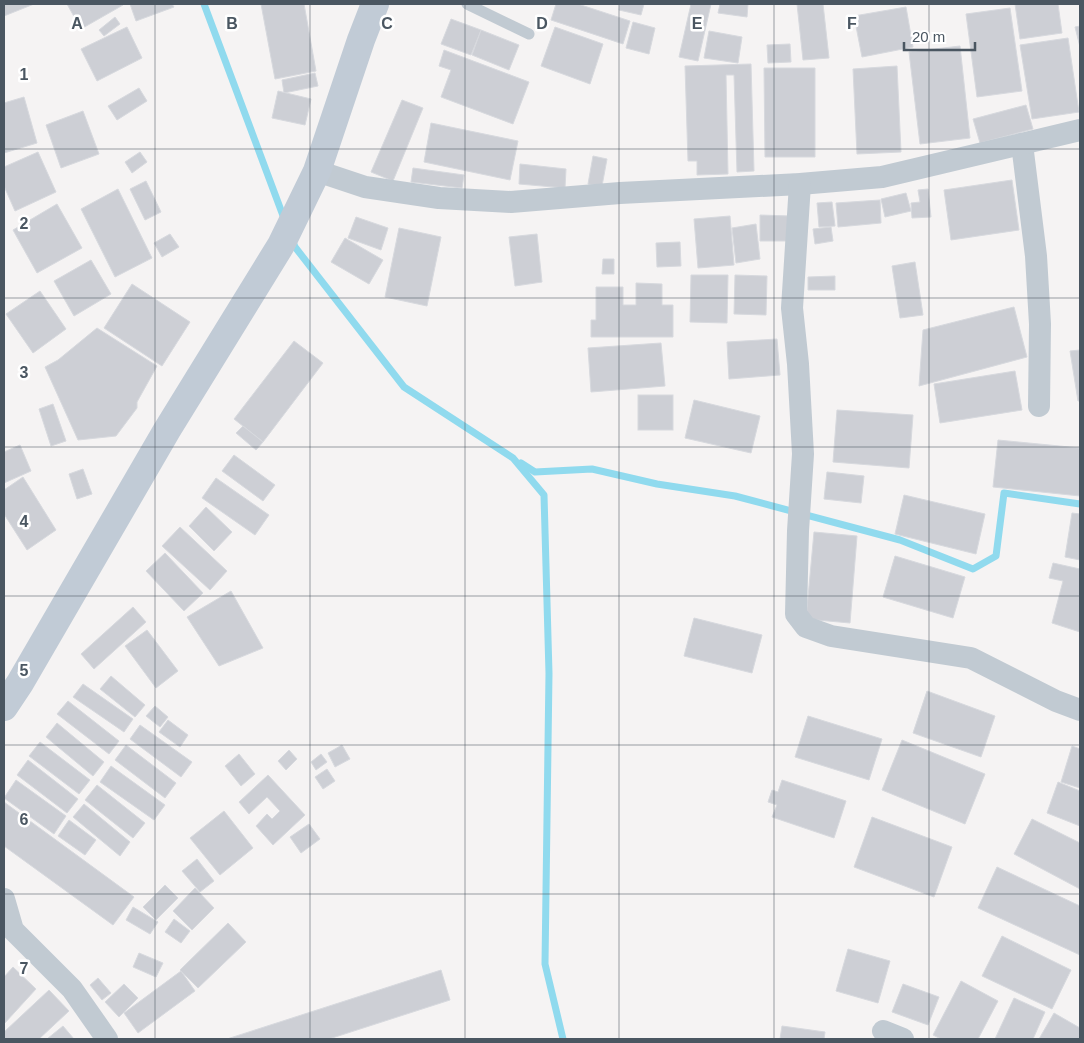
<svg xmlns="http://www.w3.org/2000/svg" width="1084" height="1043" font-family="Helvetica,sans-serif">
  <rect width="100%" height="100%" fill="#f5f3f3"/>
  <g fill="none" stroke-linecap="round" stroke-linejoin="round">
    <!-- stream -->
    <g stroke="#90daee" stroke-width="7">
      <polyline points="204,4 285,221"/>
      <polyline points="292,240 295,247 404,387 513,458 544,495 549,673 545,964 563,1039"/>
      <polyline points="521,463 535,472 592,469 657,484 735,496 900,540 973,569 996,556 1004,493 1080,504"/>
    </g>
  </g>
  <!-- building -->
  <g fill="#cdcfd5" stroke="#d7d9de">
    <polygon points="4,4 34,4 4,16"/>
    <polygon points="67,4 122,4 123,5 81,29"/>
    <polygon points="130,4 172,4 174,7 136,21"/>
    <polygon points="261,4 304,4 316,71 275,79"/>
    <polygon points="556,4 578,4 630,21 623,44 551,20"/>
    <polygon points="620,4 644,4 641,15 619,10"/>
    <polygon points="691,4 711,4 698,61 679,57"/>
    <polygon points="720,4 748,4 747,17 718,13"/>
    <polygon points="797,4 823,4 829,58 803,60"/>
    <polygon points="1015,4 1058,4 1062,33 1020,39"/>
    <polygon points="906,7 913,47 862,57 854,16"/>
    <polygon points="1010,8 1022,91 977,97 966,14"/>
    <polygon points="115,17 120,24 104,36 99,30"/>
    <polygon points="451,19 481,30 471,55 441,44"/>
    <polygon points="633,22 655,28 649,54 626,48"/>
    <polygon points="1080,26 1080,47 1075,27"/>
    <polygon points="127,27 142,58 97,81 81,49"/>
    <polygon points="555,27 603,44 590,84 541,66"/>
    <polygon points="481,30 519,45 509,70 472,55"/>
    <polygon points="709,31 742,37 738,63 704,58"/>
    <polygon points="1068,38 1079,112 1032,119 1020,45"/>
    <polygon points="790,44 791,62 768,63 767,45"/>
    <polygon points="960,46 970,138 920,144 909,52"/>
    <polygon points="444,50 529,82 513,124 441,97 451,70 439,66"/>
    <polygon points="751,64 754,171 737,172 734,75 726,75 728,174 697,175 697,161 688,161 685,66"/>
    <polygon points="897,66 901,152 857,154 853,69"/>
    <polygon points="764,68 815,68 815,157 765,157"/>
    <polygon points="315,73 318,86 284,93 282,80"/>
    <polygon points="139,88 147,101 117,120 108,106"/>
    <polygon points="278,91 311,99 305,125 272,118"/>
    <polygon points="24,97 37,143 4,153 4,103"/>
    <polygon points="402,100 423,108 393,181 371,172"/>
    <polygon points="1026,105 1033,129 980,143 973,119"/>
    <polygon points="83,111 99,154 61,168 46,125"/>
    <polygon points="431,123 518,141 510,180 424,162"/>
    <polygon points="38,152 56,192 15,211 4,186 4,167"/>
    <polygon points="140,152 147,162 132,173 125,162"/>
    <polygon points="593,156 607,159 602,186 588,184"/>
    <polygon points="520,164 566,169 565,188 519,184"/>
    <polygon points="413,168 464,175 462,188 411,182"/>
    <polygon points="1012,180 1019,230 951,240 944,190"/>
    <polygon points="146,181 161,212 145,220 130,189"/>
    <polygon points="118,189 152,258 115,277 81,209"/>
    <polygon points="928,189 931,217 912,218 911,203 920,202 918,190"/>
    <polygon points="906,193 911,211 885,217 881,199"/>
    <polygon points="880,200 881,223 838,227 836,203"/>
    <polygon points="832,202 835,226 819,227 817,203"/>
    <polygon points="57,204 82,248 37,273 13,230"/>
    <polygon points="760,215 791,216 791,241 760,241"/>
    <polygon points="730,216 734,265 698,268 694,219"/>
    <polygon points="356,217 388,228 381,250 348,238"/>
    <polygon points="756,224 760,259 736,263 732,228"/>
    <polygon points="831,227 833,241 815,244 813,229"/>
    <polygon points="399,228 441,237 427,306 385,297"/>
    <polygon points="170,234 179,247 162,257 154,243"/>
    <polygon points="537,234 542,282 515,286 509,237"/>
    <polygon points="345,238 383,260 369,284 331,262"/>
    <polygon points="680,242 681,266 657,267 656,243"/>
    <polygon points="603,259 614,259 614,274 602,274"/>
    <polygon points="91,260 111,294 74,316 54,281"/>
    <polygon points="915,262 923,315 900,318 892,266"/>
    <polygon points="691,275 728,275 727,323 690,322"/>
    <polygon points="735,275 767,276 766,315 734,314"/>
    <polygon points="835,276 835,290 808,290 808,277"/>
    <polygon points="636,283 662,284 662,305 673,305 673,337 591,337 591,320 596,320 596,287 623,287 623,305 636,305"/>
    <polygon points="132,284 190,322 162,366 104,328"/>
    <polygon points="40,291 66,329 33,353 6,314"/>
    <polygon points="1014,307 1027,357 919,386 923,330"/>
    <polygon points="97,328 157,366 137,402 137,408 116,436 78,440 45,367 58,360"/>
    <polygon points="777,339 780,375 729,379 727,342"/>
    <polygon points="294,341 323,363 263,442 234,419"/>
    <polygon points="661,343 665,386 591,392 588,348"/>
    <polygon points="1080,350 1080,401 1078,401 1070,351"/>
    <polygon points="1015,371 1022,410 940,423 934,384"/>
    <rect x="638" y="395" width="35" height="35"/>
    <polygon points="694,400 760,416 751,453 685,438"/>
    <polygon points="53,404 66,441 51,446 39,409"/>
    <polygon points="837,410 913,415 909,468 833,462"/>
    <polygon points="243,426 263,442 256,450 236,433"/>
    <polygon points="998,440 1080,448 1080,496 993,487"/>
    <polygon points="20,445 31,471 4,483 4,452"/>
    <polygon points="234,455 275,485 263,501 222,471"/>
    <polygon points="83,469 92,494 77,499 69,474"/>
    <polygon points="827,472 864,476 861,503 824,499"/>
    <polygon points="23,477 56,530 27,550 4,514 4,490"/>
    <polygon points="216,478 269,515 255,535 202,498"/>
    <polygon points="904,495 985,514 976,554 895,534"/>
    <polygon points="206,507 232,532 214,551 189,526"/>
    <polygon points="1072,513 1080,514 1080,560 1065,557"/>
    <polygon points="180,527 227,571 210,590 162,546"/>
    <polygon points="814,532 857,536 850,623 806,619"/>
    <polygon points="165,553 203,593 184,611 146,571"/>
    <polygon points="895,556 965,577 953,618 883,597"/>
    <polygon points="1053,563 1080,569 1080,632 1052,623 1063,581 1049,578"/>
    <polygon points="231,591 263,648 219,666 187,617"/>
    <polygon points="133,607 146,622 94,669 81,654"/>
    <polygon points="694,618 762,635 752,673 684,656"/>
    <polygon points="147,630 178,671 156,688 125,646"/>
    <polygon points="111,676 145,705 135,717 100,689"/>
    <polygon points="83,684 133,719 124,732 73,697"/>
    <polygon points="927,691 995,716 981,757 913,733"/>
    <polygon points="68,701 119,741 109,754 57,714"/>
    <polygon points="155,706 168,717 160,727 146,716"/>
    <polygon points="808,716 882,739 869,780 795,757"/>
    <polygon points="168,720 188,735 180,747 159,732"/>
    <polygon points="57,723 104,762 93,776 46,737"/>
    <polygon points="140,725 192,762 181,777 130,739"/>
    <polygon points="902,740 985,774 965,824 882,790"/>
    <polygon points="40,742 90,780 79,794 29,756"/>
    <polygon points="126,745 176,783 165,798 115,760"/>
    <polygon points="342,745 350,759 335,767 328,753"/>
    <polygon points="1072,746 1080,749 1080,788 1061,782"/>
    <polygon points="289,750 297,759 286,770 278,761"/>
    <polygon points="239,754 255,774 241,786 225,766"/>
    <polygon points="321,754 327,762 316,770 311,762"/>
    <polygon points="28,760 78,799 67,813 17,775"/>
    <polygon points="111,766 165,805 154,820 100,782"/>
    <polygon points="327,769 335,781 323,789 315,777"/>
    <polygon points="268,775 305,815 273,845 256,826 267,814 272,819 280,811 267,797 249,814 239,802"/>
    <polygon points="16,780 66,816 54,834 4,798"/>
    <polygon points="782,780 846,801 834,838 772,817 777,805 768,802 772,790 778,792"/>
    <polygon points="1058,782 1080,791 1080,826 1047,813"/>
    <polygon points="97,785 145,823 133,838 85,800"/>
    <polygon points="4,802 134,897 113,925 4,846"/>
    <polygon points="84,804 130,842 120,856 73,817"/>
    <polygon points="224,811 253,848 220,875 190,838"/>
    <polygon points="872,817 952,847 934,897 854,867"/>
    <polygon points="1032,819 1080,843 1080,889 1014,854"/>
    <polygon points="69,820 96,840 85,855 58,836"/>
    <polygon points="309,824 320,839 301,853 290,837"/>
    <polygon points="197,859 214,881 200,892 182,871"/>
    <polygon points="997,867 1080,906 1080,955 978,908"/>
    <polygon points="165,885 178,898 156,920 143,907"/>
    <polygon points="195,888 214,908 192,930 173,911"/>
    <polygon points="133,907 158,922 150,934 126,920"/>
    <polygon points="174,919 190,931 181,943 165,932"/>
    <polygon points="228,923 246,942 198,988 180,970"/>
    <polygon points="1002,936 1071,970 1052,1009 982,976"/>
    <polygon points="848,949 890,961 878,1003 836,991"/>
    <polygon points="139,953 163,963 156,977 133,967"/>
    <polygon points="13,967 36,989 4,1024 4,977"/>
    <polygon points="441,970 450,1000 329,1039 227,1039"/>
    <polygon points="181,971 195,991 138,1033 124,1013"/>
    <polygon points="98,978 111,993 102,1000 90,985"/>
    <polygon points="961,981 998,1001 978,1039 941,1039 933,1035"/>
    <polygon points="124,984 138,998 119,1017 105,1002"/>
    <polygon points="903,984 939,997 928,1025 892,1012"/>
    <polygon points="49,990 69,1011 39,1039 4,1039 4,1032"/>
    <polygon points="1014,998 1045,1012 1033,1039 995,1039"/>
    <polygon points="1054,1013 1080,1028 1080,1039 1039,1039"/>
    <polygon points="63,1026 74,1039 47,1039"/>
    <polygon points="782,1026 825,1032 824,1039 780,1039"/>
  </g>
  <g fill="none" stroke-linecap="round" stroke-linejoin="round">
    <!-- lane -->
    <polyline stroke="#c1cad2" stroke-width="11" points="467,4 529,34"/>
    <!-- street -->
    <g stroke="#c1cad2" stroke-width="22">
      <polyline points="1022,144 1036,256 1040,324 1039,406"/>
      <polyline points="317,171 365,187 439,198 511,202 620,193 800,184 882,177 1080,130"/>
      <polyline points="800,184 792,308 798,364 803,454 798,531 796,614 806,627 831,636 971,658 1056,701 1080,710"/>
      <polyline points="4,899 13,930 72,989 107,1039"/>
      <polyline points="883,1031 903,1039"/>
    </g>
    <!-- secondary -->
    <polyline stroke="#c1cbd6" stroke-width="28" points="4,707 20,683 167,430 281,245 317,171 361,40 375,4"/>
  </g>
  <!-- grid -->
  <path fill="none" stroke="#4a5661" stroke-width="1" stroke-opacity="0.55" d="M155 4V1039M310 4V1039M465 4V1039M619 4V1039M774 4V1039M929 4V1039M4 149H1080M4 298H1080M4 447H1080M4 596H1080M4 745H1080M4 894H1080"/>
  <g font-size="16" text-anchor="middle" font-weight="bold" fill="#4a5661" stroke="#fff" stroke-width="5" stroke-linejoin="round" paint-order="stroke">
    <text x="77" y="29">A</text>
    <text x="232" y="29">B</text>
    <text x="387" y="29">C</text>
    <text x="542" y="29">D</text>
    <text x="697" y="29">E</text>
    <text x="852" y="29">F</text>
    <text x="24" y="80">1</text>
    <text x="24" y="229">2</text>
    <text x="24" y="378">3</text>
    <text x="24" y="527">4</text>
    <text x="24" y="676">5</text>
    <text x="24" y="825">6</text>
    <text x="24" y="974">7</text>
  </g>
  <!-- border -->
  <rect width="1084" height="1043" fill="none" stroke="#4a5661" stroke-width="10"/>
  <!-- scale -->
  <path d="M904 42v8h71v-8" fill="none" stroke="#4a5661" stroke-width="2.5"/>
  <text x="912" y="42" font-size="15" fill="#4a5661" stroke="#ffffff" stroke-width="4" paint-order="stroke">20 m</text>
</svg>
